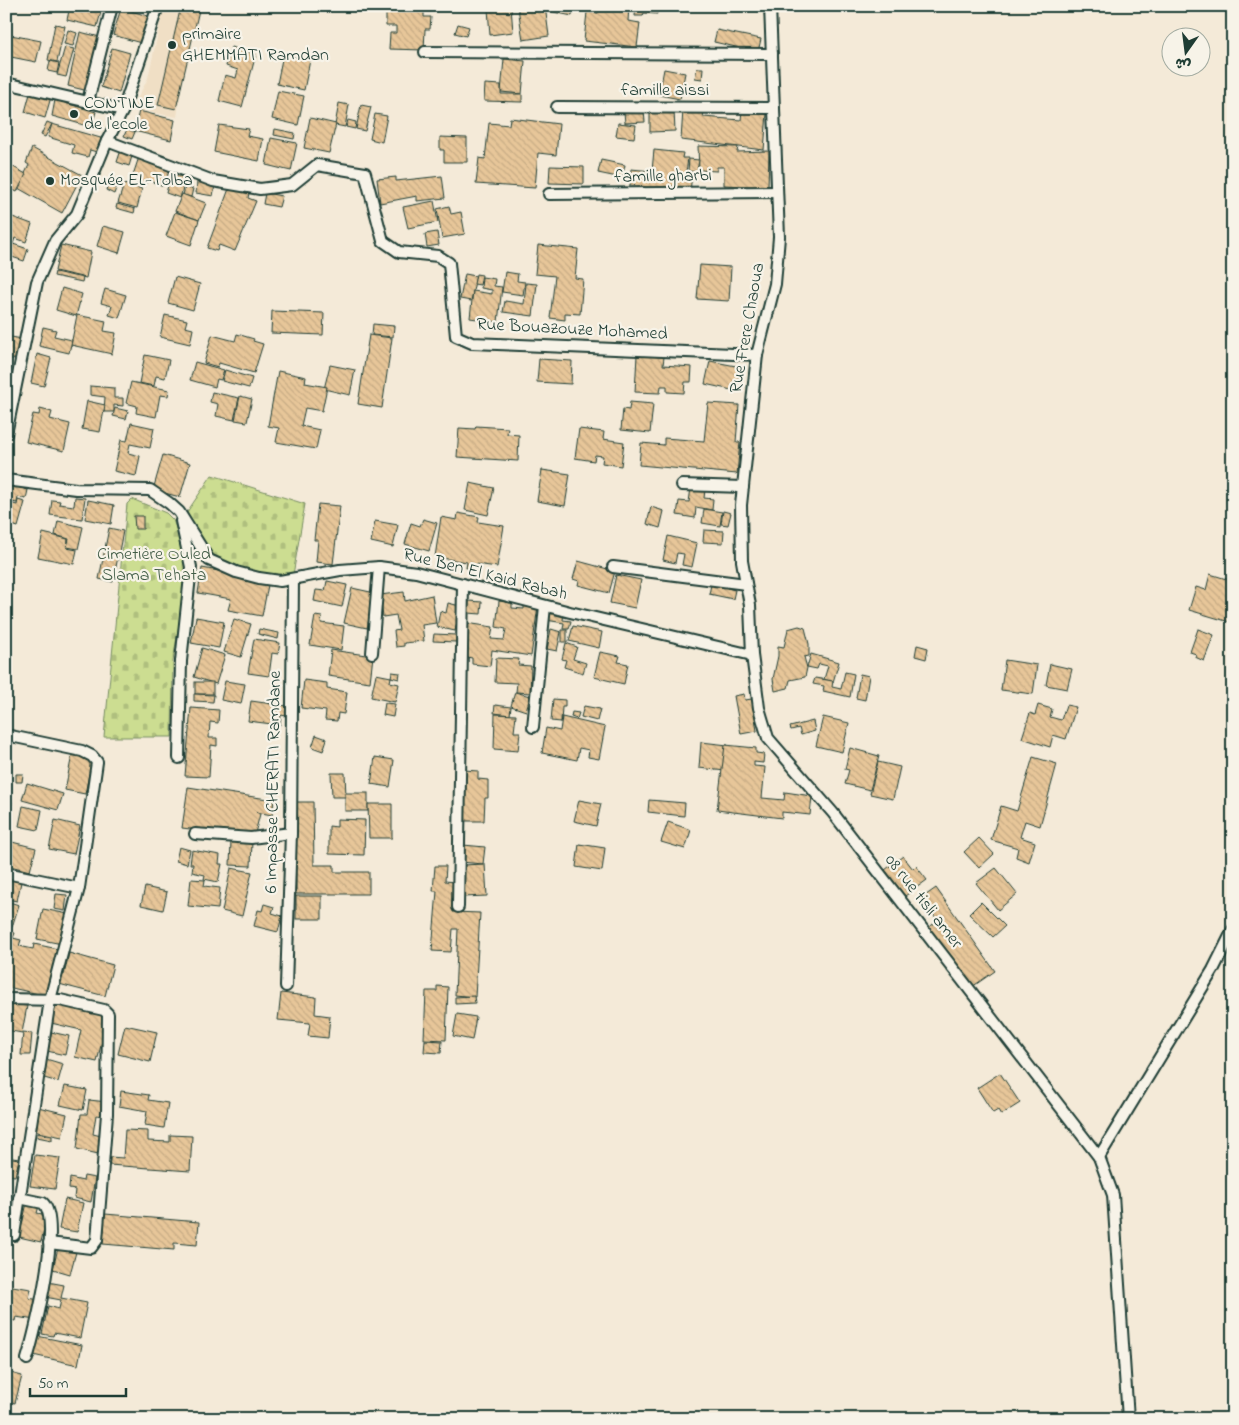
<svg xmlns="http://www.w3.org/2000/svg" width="1239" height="1425" font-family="'Indie Flower','Playpen Sans Arabic',sans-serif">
  <defs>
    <pattern id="cemetery-stones" width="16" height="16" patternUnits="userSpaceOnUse" patternTransform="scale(1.25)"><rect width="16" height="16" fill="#ccdd91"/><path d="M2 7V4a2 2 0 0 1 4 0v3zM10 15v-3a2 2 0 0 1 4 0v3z" fill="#afbf7e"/></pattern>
    <pattern id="building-back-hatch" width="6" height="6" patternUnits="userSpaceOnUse" patternTransform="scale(1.25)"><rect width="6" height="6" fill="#e7c699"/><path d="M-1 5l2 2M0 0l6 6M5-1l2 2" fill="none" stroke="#c6ab84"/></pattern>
  </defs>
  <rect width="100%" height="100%" fill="#f4ead8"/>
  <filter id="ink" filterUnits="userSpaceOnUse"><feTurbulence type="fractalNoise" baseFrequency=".02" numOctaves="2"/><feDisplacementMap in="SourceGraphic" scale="10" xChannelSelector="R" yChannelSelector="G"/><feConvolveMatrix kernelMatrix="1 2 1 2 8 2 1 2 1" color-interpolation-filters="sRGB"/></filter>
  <g filter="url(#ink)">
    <!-- built -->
    <polygon fill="#f0dfc5" points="164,6 193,12 177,117 132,109 148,78"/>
    <!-- cemetery -->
    <g fill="url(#cemetery-stones)" stroke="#768d62">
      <polygon points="212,475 305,504 293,575 279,579 236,570 211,558 198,539 187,512"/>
      <polygon points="132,499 166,513 173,520 189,563 173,661 172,737 104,737 127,504"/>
    </g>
    <!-- building -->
    <g fill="url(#building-back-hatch)" stroke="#1f3d34">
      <polygon points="70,6 109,6 107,13 101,12 97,27 67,20"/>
      <polygon points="181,6 199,10 176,109 158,105"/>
      <polygon points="386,6 424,7 424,17 431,17 430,29 425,29 424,50 389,49 390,33 396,33 396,26 386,26"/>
      <polygon points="528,6 545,6 549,36 523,40 518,8"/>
      <polygon points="550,6 574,6 572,16 549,11"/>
      <polygon points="598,6 629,6 628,21 640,23 637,47 584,41 587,12 598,13"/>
      <polygon points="636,6 657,6 657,14 644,13 643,16 635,16"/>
      <polygon points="668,6 697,6 697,10"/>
      <polygon points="511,7 513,32 490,35 488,9"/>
      <polygon points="121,8 148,16 141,43 113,35"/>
      <polygon points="55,24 65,26 57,62 48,60"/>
      <polygon points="458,24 469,27 466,36 455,33"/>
      <polygon points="68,30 77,33 73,46 64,44"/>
      <polygon points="717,30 761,39 758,52 714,42"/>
      <polygon points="80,32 100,37 88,91 68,86"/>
      <polygon points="6,34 41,41 36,62 6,56"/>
      <polygon points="65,47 74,49 66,77 57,75"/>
      <polygon points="231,47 256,54 242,107 219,101 225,75 236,78 238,70 226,66"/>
      <polygon points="112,48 130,53 119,93 101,87"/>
      <polygon points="283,54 310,60 304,90 277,84"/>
      <polygon points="504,59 525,61 522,94 501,92"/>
      <polygon points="50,61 59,63 57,73 48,71"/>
      <polygon points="697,68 703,68 702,79 695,78"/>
      <polygon points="664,69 685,73 680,99 659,95"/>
      <polygon points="485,84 501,85 501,94 522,94 522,102 484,101"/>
      <polygon points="31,90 51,97 45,118 25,112"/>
      <polygon points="278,91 304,96 298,125 272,119"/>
      <polygon points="55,100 96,112 91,127 52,116"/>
      <polygon points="339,103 349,105 345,127 335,125"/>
      <polygon points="361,105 371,107 365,131 356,129"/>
      <polygon points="683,110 704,112 703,117 741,120 742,111 767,113 764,150 681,140"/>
      <polygon points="139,111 175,120 171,140 134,131"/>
      <polygon points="644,111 645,122 625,123 624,112"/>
      <polygon points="650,111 674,111 675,131 650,132"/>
      <polygon points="375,114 387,116 382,142 370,139"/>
      <polygon points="310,118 336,124 329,153 304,148"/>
      <polygon points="510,118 559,124 556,155 538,153 535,188 476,184 479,158 485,159 489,123 509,125"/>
      <polygon points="348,120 356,122 355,129 346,127"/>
      <polygon points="47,122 52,124 45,137 41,135"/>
      <polygon points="618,123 636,125 634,138 616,136"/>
      <polygon points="52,124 104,139 100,153 90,150 88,157 72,153 74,145 48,137"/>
      <polygon points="219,125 249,129 247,136 263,139 259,161 214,152"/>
      <polygon points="127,129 135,132 132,139 124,136"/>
      <polygon points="275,129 295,133 294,139 274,135"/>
      <polygon points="440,137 467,138 467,162 444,162 444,150 440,150"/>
      <polygon points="271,138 297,143 291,171 266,165"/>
      <polygon points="698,146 738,147 737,152 769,151 768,187 724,185 724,167 717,167 717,171 699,170"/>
      <polygon points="32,148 82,175 62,213 18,188 29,165 26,163"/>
      <polygon points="121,150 133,153 129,166 117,162"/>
      <polygon points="654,150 683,153 682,158 688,158 686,173 692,174 690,192 630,185 631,169 652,171"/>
      <polygon points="139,157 170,168 164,186 147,180 145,186 131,181"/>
      <polygon points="689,159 699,160 697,172 688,171"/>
      <polygon points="601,160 625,165 622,178 598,173"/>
      <polygon points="6,163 26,174 17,192 6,186"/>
      <polygon points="550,166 584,167 584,184 549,183"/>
      <polygon points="171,174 186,178 180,198 166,193"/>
      <polygon points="442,176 445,198 417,201 417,196 380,203 377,179 396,177 396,181"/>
      <polygon points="111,177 119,180 114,194 106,190"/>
      <polygon points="197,182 215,185 213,196 196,193"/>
      <polygon points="124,184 142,189 137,208 118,203"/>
      <polygon points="230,186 249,193 248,198 256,201 235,251 219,245 217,251 207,248"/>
      <polygon points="185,187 193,189 191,197 183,195"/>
      <polygon points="265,193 282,196 279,207 263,204"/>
      <polygon points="182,194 206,203 199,220 175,211"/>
      <polygon points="434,201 438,222 408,228 403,207"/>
      <polygon points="117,204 135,209 134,213 116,208"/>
      <polygon points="449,206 451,214 461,212 465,234 442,238 437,209"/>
      <polygon points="175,212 199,220 191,245 166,236"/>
      <polygon points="7,215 32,224 26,242 15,238 13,244 28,249 24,261 6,255"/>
      <polygon points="103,226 125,232 119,253 97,246"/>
      <polygon points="437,232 439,245 427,247 425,234"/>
      <polygon points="61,245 91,252 86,278 55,271"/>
      <polygon points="538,245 578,249 575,278 583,279 580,314 565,313 565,320 550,318 555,276 535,274"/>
      <polygon points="700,265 731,267 729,301 697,299"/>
      <polygon points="55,272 83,278 82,282 54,276"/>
      <polygon points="505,272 518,274 517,281 525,282 523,295 502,292"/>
      <polygon points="465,274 476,276 471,301 460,299"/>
      <polygon points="476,274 482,275 480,285 474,284"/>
      <polygon points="175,277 200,284 193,310 168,303"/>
      <polygon points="482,277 495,279 494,286 502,287 498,322 470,318 473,291 492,294 492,290 481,288"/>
      <polygon points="526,283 537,284 533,316 503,312 505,301 524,304"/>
      <polygon points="62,288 82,294 76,316 56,310"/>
      <polygon points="105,289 126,295 119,318 109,315 112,306 101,303"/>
      <polygon points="272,311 324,313 323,335 271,333"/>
      <polygon points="77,315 106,321 104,331 116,333 112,354 71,345"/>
      <polygon points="165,315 187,320 185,327 193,329 190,344 160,337"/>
      <polygon points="373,324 394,326 393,337 372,335"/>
      <polygon points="43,327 56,330 54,336 72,340 69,353 39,346"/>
      <polygon points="237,334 254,339 253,341 263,344 254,373 219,363 218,367 204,363 212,335 235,341"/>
      <polygon points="369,335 392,338 382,408 358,404"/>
      <polygon points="6,336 22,339 18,360 6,358"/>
      <polygon points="37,354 51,358 44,386 31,383"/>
      <polygon points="145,355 169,360 165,378 156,376 154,386 139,383"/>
      <polygon points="637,355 664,357 663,365 692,367 691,382 685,382 684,393 667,392 667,386 661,386 660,393 635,392"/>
      <polygon points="539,359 572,361 571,384 537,382"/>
      <polygon points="710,361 741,367 736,391 705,384"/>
      <polygon points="195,362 224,370 221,380 217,379 215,387 190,380"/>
      <polygon points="330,365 355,370 350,395 324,389"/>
      <polygon points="225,370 252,378 249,388 222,381"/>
      <polygon points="278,371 306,377 305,383 327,387 322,411 305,408 301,426 320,430 316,449 276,442 279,428 268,426"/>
      <polygon points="131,382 169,390 168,396 160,395 156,417 136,413 137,406 126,403"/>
      <polygon points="90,386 114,388 114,398 123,398 123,406 114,405 114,412 104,412 105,397 90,395"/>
      <polygon points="212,392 239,398 234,420 216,416 218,404 210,402"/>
      <polygon points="240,396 252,399 247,422 235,420"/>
      <polygon points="87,401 105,405 100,432 82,429"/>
      <polygon points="630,402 653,404 650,433 621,430 623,409 629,410"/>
      <polygon points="708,403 739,405 736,442 740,442 737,474 639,465 641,443 664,445 664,438 704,441"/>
      <polygon points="115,408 128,411 126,419 113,416"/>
      <polygon points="40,409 52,412 50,419 70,424 64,451 26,442 33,414 39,415"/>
      <polygon points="131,423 154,428 150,448 130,444 128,453 140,456 136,476 114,471 121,440 127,441"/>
      <polygon points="476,426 508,428 507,434 519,435 518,461 457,457 459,428 475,429"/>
      <polygon points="579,429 604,432 603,439 624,442 621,466 602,463 603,456 595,455 594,461 575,458"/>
      <polygon points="163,455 190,463 180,497 153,490"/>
      <polygon points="542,470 570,474 565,506 537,501"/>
      <polygon points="470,483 494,488 488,515 465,510"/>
      <polygon points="6,484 28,490 26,499 18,497 17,503 6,501"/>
      <polygon points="691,488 705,490 704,498 713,499 712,510 696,507 695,518 677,515 679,501 689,502"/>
      <polygon points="75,497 85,498 82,519 50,515 52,500 60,501 59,504 74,506"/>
      <polygon points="18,500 25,502 18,527 6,523 6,502 17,505"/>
      <polygon points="88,500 114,505 111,524 85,519"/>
      <polygon points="318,504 340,506 333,564 316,562 318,540 314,540"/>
      <polygon points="651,507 664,511 660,528 647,524"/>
      <polygon points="704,509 722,512 720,526 702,523"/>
      <polygon points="723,511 731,513 728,525 721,524"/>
      <polygon points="458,513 479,517 478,522 504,526 497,567 476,564 475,570 466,568 467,562 435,557 441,517 457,520"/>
      <polygon points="134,516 143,516 143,529 135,529"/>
      <polygon points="423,519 437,523 429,551 405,544 411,523 420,526"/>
      <polygon points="58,521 83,527 78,549 67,547 69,539 55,535"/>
      <polygon points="375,521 398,525 393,547 371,542"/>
      <polygon points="109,528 123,531 113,582 99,579"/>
      <polygon points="704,530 724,531 723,543 703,542"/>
      <polygon points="43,533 68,539 67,548 77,550 74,564 38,557"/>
      <polygon points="668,536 697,543 692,567 682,565 684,554 677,553 675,563 663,560"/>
      <polygon points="578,561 615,571 609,593 578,585 579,581 573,579"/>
      <polygon points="202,568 269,580 262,616 228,610 231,599 198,593"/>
      <polygon points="1210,574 1233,581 1233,623 1189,610 1196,587 1206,590"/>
      <polygon points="616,575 641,580 635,608 610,603"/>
      <polygon points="712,580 728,584 727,588 735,590 733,599 709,594"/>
      <polygon points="327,581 347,585 342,607 314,601 316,590 325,591"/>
      <polygon points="352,588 375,593 367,628 344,623"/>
      <polygon points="404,592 405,601 432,595 436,623 422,625 424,641 404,643 404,646 396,647 394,631 399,630 396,615 383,617 380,595"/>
      <polygon points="469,601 482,602 481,614 468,613"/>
      <polygon points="499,601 512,603 512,608 524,609 524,604 538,606 531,656 492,650 490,666 472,664 472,658 462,656 466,623 493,627 491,639 504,640 506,629 496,627"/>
      <polygon points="448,603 460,606 455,631 437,627 440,611 446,613"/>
      <polygon points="547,608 564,612 563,620 571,621 569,629 563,629 564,623 546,620"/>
      <polygon points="315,616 322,617 321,623 344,626 341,650 310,645"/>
      <polygon points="196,617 224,622 219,648 191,643"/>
      <polygon points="234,619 251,624 241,657 224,652"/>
      <polygon points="573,626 602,632 599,648 569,641"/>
      <polygon points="799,626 805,628 809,644 809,656 804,657 807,668 805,677 790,680 788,688 775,691 773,679 778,656 778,646 784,647 788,629"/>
      <polygon points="259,629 279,633 278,639 258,634"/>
      <polygon points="551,629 561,632 557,651 547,649"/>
      <polygon points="1198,629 1214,635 1204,661 1195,657 1196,654 1190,652"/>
      <rect x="562" y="630" width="5" height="12"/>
      <polygon points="434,634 456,635 456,642 433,641"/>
      <polygon points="254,639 280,643 278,654 272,653 269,676 248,673"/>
      <polygon points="566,643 577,647 573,659 586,663 583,673 564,667 566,660 562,659"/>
      <polygon points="917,645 928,648 926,659 915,656"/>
      <polygon points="202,648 225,655 216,684 194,677"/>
      <polygon points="331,650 373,656 370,682 328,676"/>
      <polygon points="600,652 620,656 618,662 628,664 624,684 594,677"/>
      <polygon points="811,654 839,662 833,682 824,679 828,666 819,664 817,669 807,667"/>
      <polygon points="496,658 519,659 518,665 531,666 530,693 516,692 517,683 495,682"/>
      <polygon points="1005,660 1037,665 1033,694 1001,690"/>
      <polygon points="1050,664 1072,669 1067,689 1046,685"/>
      <polygon points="392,672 400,673 399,679 391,677"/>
      <polygon points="845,672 854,674 850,697 823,691 824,686 813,684 815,678 833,681 832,687 841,689"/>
      <polygon points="376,674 391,677 390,682 399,684 395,702 371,697"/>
      <polygon points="860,674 869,676 865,700 856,698"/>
      <polygon points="304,680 327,683 327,689 347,692 344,714 338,713 337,721 325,720 326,711 301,708"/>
      <polygon points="225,681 245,684 241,704 221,700"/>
      <rect x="195" y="682" width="18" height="12"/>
      <polygon points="515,692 530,696 526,711 511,706"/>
      <polygon points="194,694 214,695 213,702 194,701"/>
      <polygon points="744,694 745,700 752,699 757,731 741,734 734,696"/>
      <polygon points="553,699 565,700 565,707 562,707 561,722 551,721"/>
      <polygon points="251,701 287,706 286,716 281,715 280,725 248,721"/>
      <polygon points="385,703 395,704 393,717 383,715"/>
      <polygon points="495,705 511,707 510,715 494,713"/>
      <polygon points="1038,705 1052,709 1050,717 1061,720 1066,705 1076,707 1066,739 1053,735 1050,747 1022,738 1030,713 1035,715"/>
      <polygon points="584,706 600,709 597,721 581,717"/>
      <polygon points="191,708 219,710 218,723 210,722 209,738 217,738 217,746 211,745 209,777 185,776"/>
      <polygon points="572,712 579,713 577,719 571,717"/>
      <polygon points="495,714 516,715 514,732 520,732 518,751 494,749"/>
      <polygon points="562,717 605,727 599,759 588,757 589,750 579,748 577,760 542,753 546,728 560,731"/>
      <polygon points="823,717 849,723 842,752 816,746"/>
      <polygon points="813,721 815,731 801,735 799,728 791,730 790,727"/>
      <polygon points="316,735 327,739 323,751 312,747"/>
      <polygon points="701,742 728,745 725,771 699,768"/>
      <polygon points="725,745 756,748 756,753 764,754 763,763 754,762 754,766 765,767 762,798 784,800 785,792 812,796 810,815 782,812 782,818 717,810"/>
      <polygon points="850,748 879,756 870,790 845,784 849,770 845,769"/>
      <polygon points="72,755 92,759 85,794 65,790"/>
      <polygon points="375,757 394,760 390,787 371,784"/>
      <polygon points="1033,757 1057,764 1040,826 1025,821 1020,837 1035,842 1029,862 1016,857 1018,848 991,840 1001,806 1017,811"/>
      <polygon points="878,762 900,767 893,799 870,794"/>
      <polygon points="464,770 478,771 478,779 488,780 488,798 485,798 484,821 462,821"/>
      <polygon points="331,773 345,773 346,797 332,797"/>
      <polygon points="16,774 23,774 22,782 16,782"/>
      <polygon points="9,779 12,804 6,805 6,780"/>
      <polygon points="27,783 63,794 58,810 22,800"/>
      <polygon points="188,787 274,800 272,815 256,812 260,814 254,837 182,828"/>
      <rect x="345" y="793" width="23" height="18"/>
      <polygon points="579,800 601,804 596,826 574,821"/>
      <polygon points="649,800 685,803 684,816 648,812"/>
      <polygon points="295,802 313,802 314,865 334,865 334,872 369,872 369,894 296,894"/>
      <polygon points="368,804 392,804 392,838 369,838"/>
      <polygon points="23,806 42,810 38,830 19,826"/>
      <polygon points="337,819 365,820 364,855 329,854 329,826 337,827"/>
      <polygon points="55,820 80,826 74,854 49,849"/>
      <polygon points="668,822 691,830 685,849 661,842"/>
      <polygon points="979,838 994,854 979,868 964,852"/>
      <polygon points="231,841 252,841 251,866 230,865"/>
      <polygon points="12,842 36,848 30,871 6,865"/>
      <polygon points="579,844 605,848 602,871 576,867"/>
      <polygon points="463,845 485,847 483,864 461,862"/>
      <polygon points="179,847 190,850 187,864 176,861"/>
      <polygon points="192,850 220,855 219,864 222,864 218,882 204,879 205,875 192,872 193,864 190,864"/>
      <polygon points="903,856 913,869 916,866 927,880 905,896 885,870"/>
      <polygon points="485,864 487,896 463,897 462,865"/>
      <polygon points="435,866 446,866 445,881 455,882 453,912 480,913 475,997 455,995 458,929 453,929 451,952 432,951 437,891 433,891"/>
      <polygon points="231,868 252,872 242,916 222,911"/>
      <polygon points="996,868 1017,894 998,910 976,883"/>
      <polygon points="6,879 21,882 17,901 6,899"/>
      <polygon points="191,879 205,880 204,886 220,888 218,909 188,906"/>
      <polygon points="145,887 167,892 163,910 141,905"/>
      <polygon points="936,888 995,971 972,987 929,927 938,921 922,898"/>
      <polygon points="56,894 67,895 65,911 54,909"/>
      <rect x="296" y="896" width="26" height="23"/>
      <polygon points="6,901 19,905 12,927 6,925"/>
      <polygon points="981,902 1005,926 993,937 969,914"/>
      <polygon points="264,904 274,907 272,913 282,916 278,932 254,926 258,910 262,911"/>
      <polygon points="43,909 68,914 62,944 37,939"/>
      <polygon points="6,931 15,933 13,938 21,940 19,946 33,949 34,944 58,949 48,996 7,987 6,992"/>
      <polygon points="69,953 113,965 105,996 55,983 58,973 64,975"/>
      <polygon points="437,986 448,987 446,1040 424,1039 426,991 437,991"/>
      <polygon points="281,993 316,997 315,1014 330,1016 328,1038 308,1036 310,1023 278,1020"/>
      <polygon points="474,996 475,1003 455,1004 455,997"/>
      <polygon points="6,1003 27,1006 22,1033 6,1030"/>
      <polygon points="56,1003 108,1015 97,1062 75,1057 81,1030 51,1023"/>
      <polygon points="457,1014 476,1017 472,1040 453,1036"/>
      <polygon points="125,1025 157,1032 150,1062 118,1054"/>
      <polygon points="23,1032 32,1033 30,1055 21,1055"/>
      <polygon points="51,1032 69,1036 65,1055 47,1051"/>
      <polygon points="425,1040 442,1041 441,1053 424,1052"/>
      <polygon points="46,1059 63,1064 58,1082 41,1077"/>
      <polygon points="1000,1073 1020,1103 1001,1115 998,1110 993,1113 977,1088"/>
      <polygon points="65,1086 87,1090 83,1110 60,1105"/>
      <polygon points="121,1091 149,1095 148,1100 168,1103 164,1128 145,1125 147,1111 119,1106"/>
      <polygon points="89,1100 107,1102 105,1116 96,1115 93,1134 101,1136 98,1154 77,1149 81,1114 87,1114"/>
      <polygon points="38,1107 67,1114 62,1137 33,1131"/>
      <polygon points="125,1130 148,1131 148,1141 170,1142 170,1135 192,1136 190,1171 109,1165 110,1157 123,1158"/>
      <polygon points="38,1133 52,1136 52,1140 37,1137"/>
      <polygon points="35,1155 60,1158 55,1189 30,1186"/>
      <polygon points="6,1157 19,1159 15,1176 6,1175"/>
      <polygon points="84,1176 95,1178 91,1202 74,1198 75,1190 69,1189 70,1178 83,1181"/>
      <polygon points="6,1195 19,1198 13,1233 6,1231"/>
      <polygon points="65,1199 83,1203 77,1232 59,1229"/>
      <polygon points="27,1203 39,1206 37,1213 47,1215 41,1242 19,1237"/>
      <polygon points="105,1214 199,1222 197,1245 174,1243 174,1250 103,1244"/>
      <polygon points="58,1248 76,1252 70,1274 53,1269"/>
      <polygon points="48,1282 64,1285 61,1298 87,1303 80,1338 54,1333 53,1336 42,1334 48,1306 59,1309 61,1300 45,1297"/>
      <polygon points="6,1285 31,1289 29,1298 39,1300 35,1320 16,1317 15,1321 6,1319"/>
      <polygon points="6,1331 12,1332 6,1352"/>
      <polygon points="37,1336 82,1345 78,1365 33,1355"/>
      <polygon points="7,1372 22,1376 15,1403 6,1401"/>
    </g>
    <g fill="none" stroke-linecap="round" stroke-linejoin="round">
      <defs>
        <g id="minor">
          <polyline points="770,6 779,237 775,284 757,355 741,505 742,561 750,605 752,655 759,708 768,738 833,813 1099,1157 1113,1195 1128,1419"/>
          <polyline points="425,52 772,54"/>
          <polyline points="6,83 123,110"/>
          <polyline points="88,101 112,6"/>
          <polyline points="557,107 774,108"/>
          <polyline points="107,141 213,181 260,189 292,185 317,165 365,173 383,241 399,252 438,256 449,263 456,336 472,343 757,355"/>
          <polyline points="549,194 777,192"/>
          <polyline points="6,434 37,282 55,241 77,214 107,141 123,110 158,6"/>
          <polyline points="6,480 76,489 150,490 169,503 179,512 209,560 236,572 259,578 280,581 340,570 379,567 416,572 570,612 752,655"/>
          <polyline points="682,485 743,487"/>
          <polyline points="613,567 746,584"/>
          <polyline points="372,653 379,567"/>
          <polyline points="533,727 545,606"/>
          <polyline points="6,735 82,751 92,756 97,762 79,888 50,1000 14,1235"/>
          <polyline points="179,758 181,661 191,567 181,521"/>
          <polyline points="195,834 251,838 291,833"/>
          <polyline points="6,873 79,888"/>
          <polyline points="458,907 463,584"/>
          <polyline points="286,986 291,833 293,579"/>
          <polyline points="6,999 60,1000 104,1010 108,1014 107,1114 97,1240 91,1248 49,1243"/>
          <polyline points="1099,1157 1213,970 1233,930"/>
          <path d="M19 1198 43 1203C63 1220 35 1333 27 1359"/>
        </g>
      </defs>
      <!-- minor casing -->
      <use href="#minor" stroke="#1f3d34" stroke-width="14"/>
      <!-- minor -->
      <use href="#minor" stroke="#f7f3e8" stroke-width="10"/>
    </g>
  </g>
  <!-- markers -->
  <g fill="#1f3d34" stroke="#f7f3e8" stroke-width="2">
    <circle cx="172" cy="45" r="5"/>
    <circle cx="74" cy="114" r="5"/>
    <circle cx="50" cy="181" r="5"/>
  </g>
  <g text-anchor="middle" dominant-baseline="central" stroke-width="4.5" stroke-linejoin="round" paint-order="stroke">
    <!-- poi labels -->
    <g font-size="18" fill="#1f3d34" stroke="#f7f3e8" text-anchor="start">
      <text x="182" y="35">primaire<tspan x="182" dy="21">GHEMMATI Ramdan</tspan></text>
      <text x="84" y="104">CONTINE<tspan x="84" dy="21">de l'ecole</tspan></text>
      <text x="60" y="181">Mosquée EL-Tolba</text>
    </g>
    <!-- street labels -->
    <g font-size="18" fill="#1f3d34" stroke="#f7f3e8">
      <text x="665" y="91">famille aissi</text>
      <text transform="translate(663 177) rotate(-1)">famille gharbi</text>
      <text transform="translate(748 328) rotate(-80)">Rue Frere Chaoua</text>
      <text transform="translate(572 330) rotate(3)">Rue Bouazouze Mohamed</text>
      <text transform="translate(485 575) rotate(14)">Rue Ben El Kaid Rabah</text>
      <text transform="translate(274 782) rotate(-89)">6 Impasse CHERATI Ramdane</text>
      <text transform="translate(923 902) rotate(52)">08 rue tisli amer</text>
    </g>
    <!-- park labels -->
    <g font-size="18" fill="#425d47" stroke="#f7f3e8">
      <text x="154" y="555">Cimetière Ouled<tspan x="154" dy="21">Slama Tehata</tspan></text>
    </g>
  </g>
  <!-- margin -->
  <rect width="1239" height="1425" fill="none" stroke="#f7f3e8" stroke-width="25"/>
  <rect x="12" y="12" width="1214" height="1400" fill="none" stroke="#1f3d34" stroke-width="2" filter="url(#ink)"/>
  <!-- north arrow -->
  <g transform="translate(1186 52) rotate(194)"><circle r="24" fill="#f7f3e8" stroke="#a1aaa0"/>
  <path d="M0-4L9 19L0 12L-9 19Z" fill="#1f3d34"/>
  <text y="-8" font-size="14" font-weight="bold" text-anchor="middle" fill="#1f3d34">ش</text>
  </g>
  <!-- scale -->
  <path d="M30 1388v8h96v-8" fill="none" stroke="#1f3d34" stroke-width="2.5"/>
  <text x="38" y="1388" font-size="15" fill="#1f3d34" stroke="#f7f3e8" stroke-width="4" paint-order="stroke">50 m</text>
</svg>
